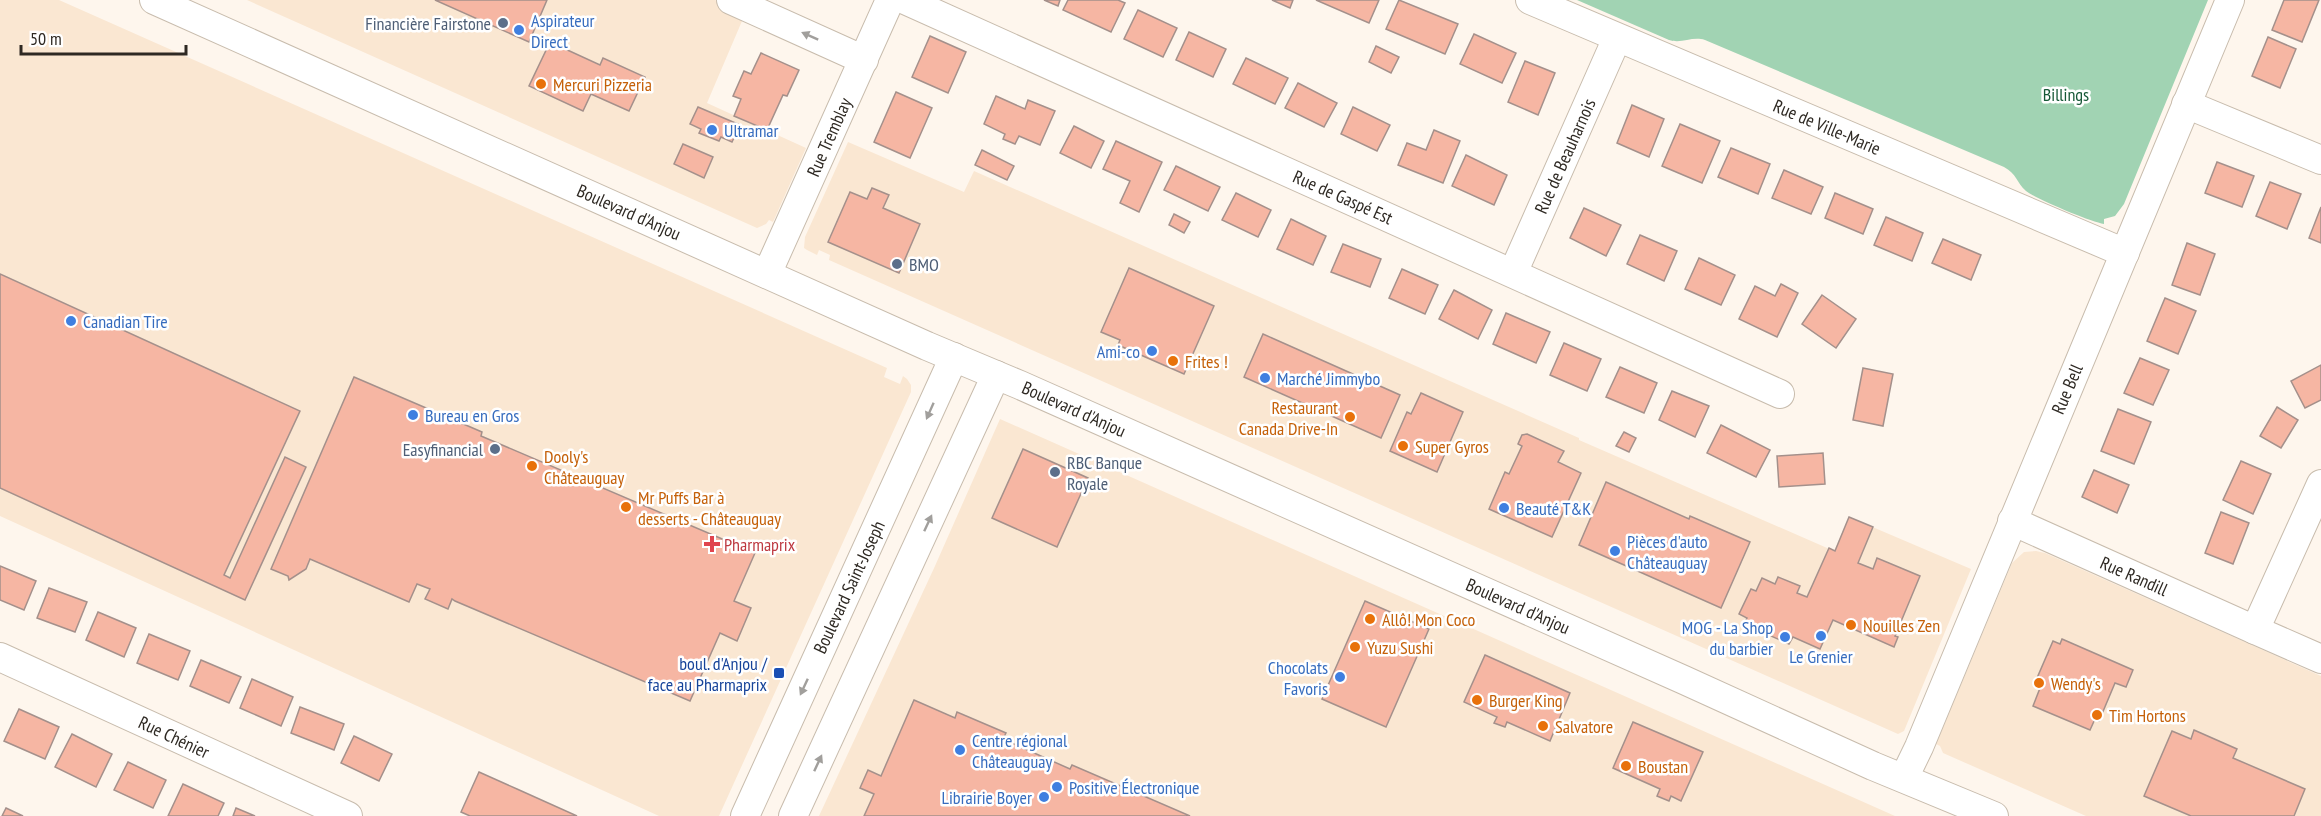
<svg xmlns="http://www.w3.org/2000/svg" width="2321" height="816" font-family="'PT Sans Narrow',sans-serif">
  <rect width="100%" height="100%" fill="#fef6ed"/>
  <!-- built -->
  <g fill="#fae7d2">
    <polygon points="0,0 59,0 887,368 884,377 900,384 903,376 907,379 911,385 911,392 719,816 659,816 0,516"/>
    <polygon points="247,0 715,0 745,14 707,103 806,148 773,222 769,220 766,224 757,228"/>
    <polygon points="848,142 964,192 974,171 1579,438 1579,440 1834,551 1849,517 1971,569 1904,731 1898,734 1086,374 829,260 830,255 819,250 817,255 807,250 804,248 805,237"/>
    <polygon points="1000,419 1895,816 819,816 935,566"/>
    <polygon points="2036,551 2045,553 2321,676 2321,816 2086,816 1943,753 1940,746 1936,744 2012,563 2024,552"/>
  </g>
  <!-- green -->
  <path fill="#a1d3b3" d="M1577 0H2208L2124 204 2115 216 2104 219V224C2091 222 2036 199 2026 191 2016 182 2017 174 2004 167L1705 40C1692 36 1682 44 1669 40Z"/>
  <!-- building -->
  <g fill="#f6b6a3" stroke="#a4908b" stroke-width="1.5">
    <polygon points="435,0 547,0 529,42"/>
    <polygon points="1044,0 1060,0 1058,6"/>
    <polygon points="1068,0 1118,0 1125,3 1111,32 1063,10"/>
    <polygon points="1272,0 1293,0 1290,8"/>
    <polygon points="1316,0 1379,0 1369,23"/>
    <polygon points="1399,0 1458,24 1445,54 1386,29"/>
    <polygon points="2284,0 2319,0 2302,42 2272,30"/>
    <polygon points="1138,10 1177,28 1163,57 1124,39"/>
    <polygon points="1189,32 1226,49 1213,77 1176,60"/>
    <polygon points="1474,34 1516,53 1502,83 1460,64"/>
    <polygon points="930,36 966,52 948,93 912,77"/>
    <polygon points="2268,37 2296,49 2280,88 2252,76"/>
    <polygon points="550,42 600,65 603,58 645,77 629,111 591,94 583,111 529,86"/>
    <polygon points="1376,46 1399,57 1391,73 1369,62"/>
    <polygon points="761,53 799,70 787,96 783,95 767,130 734,116 741,99 733,96 744,71 751,74"/>
    <polygon points="1246,58 1288,78 1275,104 1233,84"/>
    <polygon points="1525,61 1555,73 1538,115 1508,102"/>
    <polygon points="1298,83 1337,103 1324,127 1285,108"/>
    <polygon points="896,92 932,108 910,158 874,142"/>
    <polygon points="996,96 1025,109 1028,100 1055,111 1040,145 1019,136 1015,144 1003,139 1005,134 984,124"/>
    <polygon points="1632,105 1664,119 1649,157 1617,143"/>
    <polygon points="698,107 740,125 732,142 721,137 719,141 699,133 701,129 690,124"/>
    <polygon points="1353,107 1390,125 1377,151 1341,134"/>
    <polygon points="1680,124 1720,141 1702,183 1662,166"/>
    <polygon points="1074,126 1104,141 1091,168 1060,153"/>
    <polygon points="1434,130 1460,141 1443,183 1398,165 1407,143 1426,150"/>
    <polygon points="1116,141 1162,162 1139,212 1120,203 1130,181 1103,169"/>
    <polygon points="683,144 713,157 704,178 674,164"/>
    <polygon points="1731,148 1770,164 1758,194 1718,177"/>
    <polygon points="982,150 1014,166 1007,180 975,165"/>
    <polygon points="1466,155 1507,175 1494,205 1452,186"/>
    <polygon points="2217,162 2254,176 2242,207 2205,193"/>
    <polygon points="1176,166 1220,187 1208,211 1164,190"/>
    <polygon points="1784,170 1823,187 1811,214 1772,198"/>
    <polygon points="2270,182 2301,194 2287,229 2256,216"/>
    <polygon points="872,188 889,195 883,208 920,224 899,273 828,242 850,192 867,199"/>
    <polygon points="1236,193 1271,210 1258,237 1222,220"/>
    <polygon points="1835,193 1873,209 1863,234 1825,218"/>
    <polygon points="2321,207 2321,243 2309,238"/>
    <polygon points="1584,208 1621,225 1606,256 1570,238"/>
    <polygon points="1174,214 1190,222 1184,233 1169,225"/>
    <polygon points="1886,217 1923,233 1912,261 1874,245"/>
    <polygon points="1291,219 1326,236 1313,265 1277,249"/>
    <polygon points="1640,235 1677,251 1664,281 1627,264"/>
    <polygon points="1943,239 1981,255 1971,280 1932,263"/>
    <polygon points="2187,243 2215,254 2200,295 2172,285"/>
    <polygon points="1343,244 1381,259 1370,287 1331,272"/>
    <polygon points="1699,258 1735,275 1721,305 1685,289"/>
    <polygon points="1129,268 1214,306 1184,374 1118,345 1120,340 1101,332"/>
    <polygon points="1402,269 1438,285 1425,314 1389,298"/>
    <polygon points="0,274 300,411 224,575 230,578 285,457 306,467 245,600 0,488"/>
    <polygon points="1781,284 1798,293 1777,337 1739,319 1755,286 1775,296"/>
    <polygon points="1454,290 1492,310 1478,339 1439,319"/>
    <polygon points="1822,295 1856,319 1836,348 1802,324"/>
    <polygon points="2165,298 2196,311 2178,354 2147,341"/>
    <polygon points="1506,313 1550,332 1536,363 1493,344"/>
    <polygon points="1263,334 1400,395 1381,438 1244,377"/>
    <polygon points="1564,343 1601,359 1587,391 1550,375"/>
    <polygon points="2140,358 2169,370 2153,405 2124,393"/>
    <polygon points="2321,365 2321,400 2305,408 2291,381"/>
    <polygon points="1620,367 1657,383 1644,413 1606,397"/>
    <polygon points="1863,368 1893,374 1883,426 1853,420"/>
    <polygon points="354,377 482,432 481,436 755,553 734,601 751,608 737,641 720,633 690,701 455,601 452,599 448,609 425,599 430,589 417,584 409,602 310,559 306,569 289,580 288,576 271,569"/>
    <polygon points="1672,391 1709,406 1695,437 1659,420"/>
    <polygon points="1421,393 1463,412 1437,472 1390,451 1407,412 1411,414"/>
    <polygon points="2277,407 2298,420 2281,448 2260,436"/>
    <polygon points="2118,409 2151,422 2134,464 2101,451"/>
    <polygon points="1721,425 1770,450 1756,477 1707,453"/>
    <polygon points="1624,432 1636,438 1629,452 1616,446"/>
    <polygon points="1527,434 1564,451 1558,462 1581,473 1552,537 1489,509 1505,472 1509,474 1522,446 1518,444 1522,435"/>
    <polygon points="1023,449 1088,478 1057,547 992,518"/>
    <polygon points="1823,453 1825,484 1779,487 1777,456"/>
    <polygon points="2241,461 2271,474 2253,514 2223,500"/>
    <polygon points="2094,470 2129,485 2117,513 2082,497"/>
    <polygon points="1606,482 1689,519 1690,516 1750,542 1721,608 1579,545"/>
    <polygon points="2221,512 2249,523 2233,564 2205,553"/>
    <polygon points="1849,517 1873,527 1858,563 1873,569 1877,558 1920,576 1895,636 1898,637 1894,647 1833,620 1820,649 1793,637 1789,644 1744,624 1747,618 1739,614 1751,589 1756,591 1762,578 1775,584 1778,577 1800,586 1797,593 1807,597 1829,548 1835,551"/>
    <polygon points="0,566 36,581 24,610 0,600"/>
    <polygon points="49,588 87,602 75,632 37,618"/>
    <polygon points="1365,601 1429,629 1386,727 1322,699"/>
    <polygon points="98,612 136,628 124,657 86,640"/>
    <polygon points="149,634 190,651 178,680 137,663"/>
    <polygon points="2062,639 2133,670 2126,687 2115,683 2099,721 2095,719 2090,730 2033,706 2040,688 2034,685 2053,641 2060,644"/>
    <polygon points="1485,655 1570,693 1550,741 1507,722 1505,727 1494,723 1497,717 1464,702"/>
    <polygon points="201,660 241,677 229,703 190,686"/>
    <polygon points="252,679 293,697 281,726 240,708"/>
    <polygon points="914,700 955,718 957,712 1006,733 1003,739 1070,769 1072,765 1190,816 864,816 874,794 860,788 868,770 881,776"/>
    <polygon points="300,707 344,724 334,750 291,733"/>
    <polygon points="19,709 59,727 45,759 4,741"/>
    <polygon points="1633,722 1703,752 1681,801 1671,796 1669,801 1657,796 1660,789 1613,768"/>
    <polygon points="2194,730 2237,749 2233,758 2305,789 2294,816 2191,816 2144,796 2172,731 2191,739"/>
    <polygon points="72,734 112,754 96,787 55,767"/>
    <polygon points="354,736 392,754 379,781 341,763"/>
    <polygon points="128,762 166,780 153,808 114,790"/>
    <polygon points="479,772 517,789 577,816 470,816 461,812"/>
    <polygon points="183,784 224,803 218,816 168,816"/>
    <polygon points="6,808 23,816 2,816"/>
    <polygon points="236,808 255,816 233,816"/>
  </g>
  <g fill="none" stroke-linecap="round" stroke-linejoin="round">
    <defs>
      <g id="minor">
        <polyline points="154,0 927,346 1020,385 1684,680 1873,766 1994,816"/>
        <polyline points="731,0 864,60"/>
        <polyline points="905,0 1780,394"/>
        <polyline points="1530,0 2125,253"/>
        <polyline points="2186,104 2321,160"/>
        <polyline points="1513,273 1617,38"/>
        <polyline points="767,274 890,0"/>
        <polyline points="2321,484 2255,630 2321,659"/>
        <polyline points="2012,521 2255,630"/>
        <polyline points="0,657 348,816"/>
        <polyline points="1904,778 1919,747 2230,0"/>
        <polyline points="745,816 954,357"/>
        <polyline points="793,816 996,375"/>
      </g>
    </defs>
    <!-- minor casing -->
    <use href="#minor" stroke="#c8bcad" stroke-width="30"/>
    <!-- minor -->
    <use href="#minor" stroke="#fff" stroke-width="28"/>
  </g>
  <!-- one-way arrows -->
  <defs><path id="oneway-solid" d="M-6-.8H1V-3.2L6.5 0L1 3.2V.8H-6Z" transform="scale(1.5)"/></defs>
  <g fill="#a19f9c">
    <use href="#oneway-solid" transform="translate(810 36) rotate(-156)"/>
    <use href="#oneway-solid" transform="translate(930 411) rotate(114)"/>
    <use href="#oneway-solid" transform="translate(928 523) rotate(-65)"/>
    <use href="#oneway-solid" transform="translate(804 687) rotate(115)"/>
    <use href="#oneway-solid" transform="translate(818 763) rotate(-65)"/>
  </g>
  <!-- markers -->
  <g fill="#5c6f8a" stroke="#fff" stroke-width="2">
    <circle cx="503" cy="23" r="6"/>
    <circle cx="897" cy="264" r="6"/>
    <circle cx="495" cy="449" r="6"/>
    <circle cx="1055" cy="472" r="6"/>
  </g>
  <g fill="#3f7fe0" stroke="#fff" stroke-width="2">
    <circle cx="519" cy="30" r="6"/>
    <circle cx="712" cy="130" r="6"/>
    <circle cx="71" cy="321" r="6"/>
    <circle cx="1152" cy="351" r="6"/>
    <circle cx="1265" cy="378" r="6"/>
    <circle cx="413" cy="415" r="6"/>
    <circle cx="1504" cy="508" r="6"/>
    <circle cx="1615" cy="551" r="6"/>
    <circle cx="1821" cy="636" r="6"/>
    <circle cx="1785" cy="637" r="6"/>
    <circle cx="1340" cy="677" r="6"/>
    <circle cx="960" cy="750" r="6"/>
    <circle cx="1057" cy="787" r="6"/>
    <circle cx="1044" cy="797" r="6"/>
  </g>
  <g fill="#e8710a" stroke="#fff" stroke-width="2">
    <circle cx="541" cy="84" r="6"/>
    <circle cx="1173" cy="361" r="6"/>
    <circle cx="1350" cy="417" r="6"/>
    <circle cx="1403" cy="446" r="6"/>
    <circle cx="532" cy="466" r="6"/>
    <circle cx="626" cy="507" r="6"/>
    <circle cx="1370" cy="619" r="6"/>
    <circle cx="1851" cy="625" r="6"/>
    <circle cx="1355" cy="647" r="6"/>
    <circle cx="2039" cy="683" r="6"/>
    <circle cx="1477" cy="700" r="6"/>
    <circle cx="2097" cy="715" r="6"/>
    <circle cx="1543" cy="726" r="6"/>
    <circle cx="1626" cy="766" r="6"/>
  </g>
  <path fill="#e0444e" stroke="#fff" stroke-width="2" d="M709 535h6v6h6v6h-6v6h-6v-6h-6v-6h6z"/>
  <rect fill="#1a4fb4" stroke="#fff" stroke-width="2" x="773" y="667" width="12" height="12" rx="3"/>
  <g text-anchor="middle" dominant-baseline="central" stroke-width="5" stroke-linejoin="round" paint-order="stroke">
    <!-- shop labels -->
    <g font-size="18" fill="#366cbe" stroke="#fff" text-anchor="start">
      <text x="531" y="20">Aspirateur<tspan x="531" dy="21">Direct</tspan></text>
      <text x="724" y="130">Ultramar</text>
      <text x="83" y="321">Canadian Tire</text>
      <text x="1140" y="351" text-anchor="end">Ami-co</text>
      <text x="1277" y="378">Marché Jimmybo</text>
      <text x="425" y="415">Bureau en Gros</text>
      <text x="1516" y="508">Beauté T&amp;K</text>
      <text x="1627" y="541">Pièces d'auto<tspan x="1627" dy="21">Châteauguay</tspan></text>
      <text x="1773" y="627" text-anchor="end">MOG - La Shop<tspan x="1773" dy="21">du barbier</tspan></text>
      <text x="1821" y="656" text-anchor="middle">Le Grenier</text>
      <text x="1328" y="667" text-anchor="end">Chocolats<tspan x="1328" dy="21">Favoris</tspan></text>
      <text x="972" y="740">Centre régional<tspan x="972" dy="21">Châteauguay</tspan></text>
      <text x="1069" y="787">Positive Électronique</text>
      <text x="1032" y="797" text-anchor="end">Librairie Boyer</text>
    </g>
    <!-- service labels -->
    <g font-size="18" fill="#4e5e75" stroke="#fff" text-anchor="end">
      <text x="491" y="23">Financière Fairstone</text>
      <text x="909" y="264" text-anchor="start">BMO</text>
      <text x="483" y="449">Easyfinancial</text>
      <text x="1067" y="462" text-anchor="start">RBC Banque<tspan x="1067" dy="21">Royale</tspan></text>
    </g>
    <!-- food labels -->
    <g font-size="18" fill="#c56008" stroke="#fff" text-anchor="start">
      <text x="553" y="84">Mercuri Pizzeria</text>
      <text x="1185" y="361">Frites !</text>
      <text x="1338" y="407" text-anchor="end">Restaurant<tspan x="1338" dy="21">Canada Drive-In</tspan></text>
      <text x="1415" y="446">Super Gyros</text>
      <text x="544" y="456">Dooly's<tspan x="544" dy="21">Châteauguay</tspan></text>
      <text x="638" y="497">Mr Puffs Bar à<tspan x="638" dy="21">desserts - Châteauguay</tspan></text>
      <text x="1382" y="619">Allô! Mon Coco</text>
      <text x="1863" y="625">Nouilles Zen</text>
      <text x="1367" y="647">Yuzu Sushi</text>
      <text x="2051" y="683">Wendy's</text>
      <text x="1489" y="700">Burger King</text>
      <text x="2109" y="715">Tim Hortons</text>
      <text x="1555" y="726">Salvatore</text>
      <text x="1638" y="766">Boustan</text>
    </g>
    <!-- park labels -->
    <g font-size="18" fill="#155836" stroke="#fff">
      <text x="2066" y="94">Billings</text>
    </g>
    <!-- street labels -->
    <g font-size="18" fill="#2e2923" stroke="#fff">
      <text transform="translate(1827 127) rotate(23)">Rue de Ville-Marie</text>
      <text transform="translate(829 137) rotate(-66)">Rue Tremblay</text>
      <text transform="translate(1565 156) rotate(-66)">Rue de Beauharnois</text>
      <text transform="translate(1343 197) rotate(24)">Rue de Gaspé Est</text>
      <text transform="translate(629 212) rotate(24)">Boulevard d'Anjou</text>
      <text transform="translate(2067 389) rotate(-67)">Rue Bell</text>
      <text transform="translate(1074 409) rotate(24)">Boulevard d'Anjou</text>
      <text transform="translate(2134 576) rotate(24)">Rue Randill</text>
      <text transform="translate(849 587) rotate(-65)">Boulevard Saint-Joseph</text>
      <text transform="translate(1518 606) rotate(24)">Boulevard d'Anjou</text>
      <text transform="translate(174 737) rotate(25)">Rue Chénier</text>
    </g>
    <!-- health labels -->
    <g font-size="18" fill="#be3a42" stroke="#fff" text-anchor="start">
      <text x="724" y="544">Pharmaprix</text>
    </g>
    <!-- transit labels -->
    <g font-size="18" fill="#164399" stroke="#fff" text-anchor="end">
      <text x="767" y="663">boul. d'Anjou /<tspan x="767" dy="21">face au Pharmaprix</tspan></text>
    </g>
  </g>
  <!-- scale -->
  <path d="M21 45v9h165v-9" fill="none" stroke="#2e2923" stroke-width="3"/>
  <text x="30" y="45" font-size="18" fill="#2e2923" stroke="#ffffff" stroke-width="4.5" paint-order="stroke">50 m</text>
</svg>
